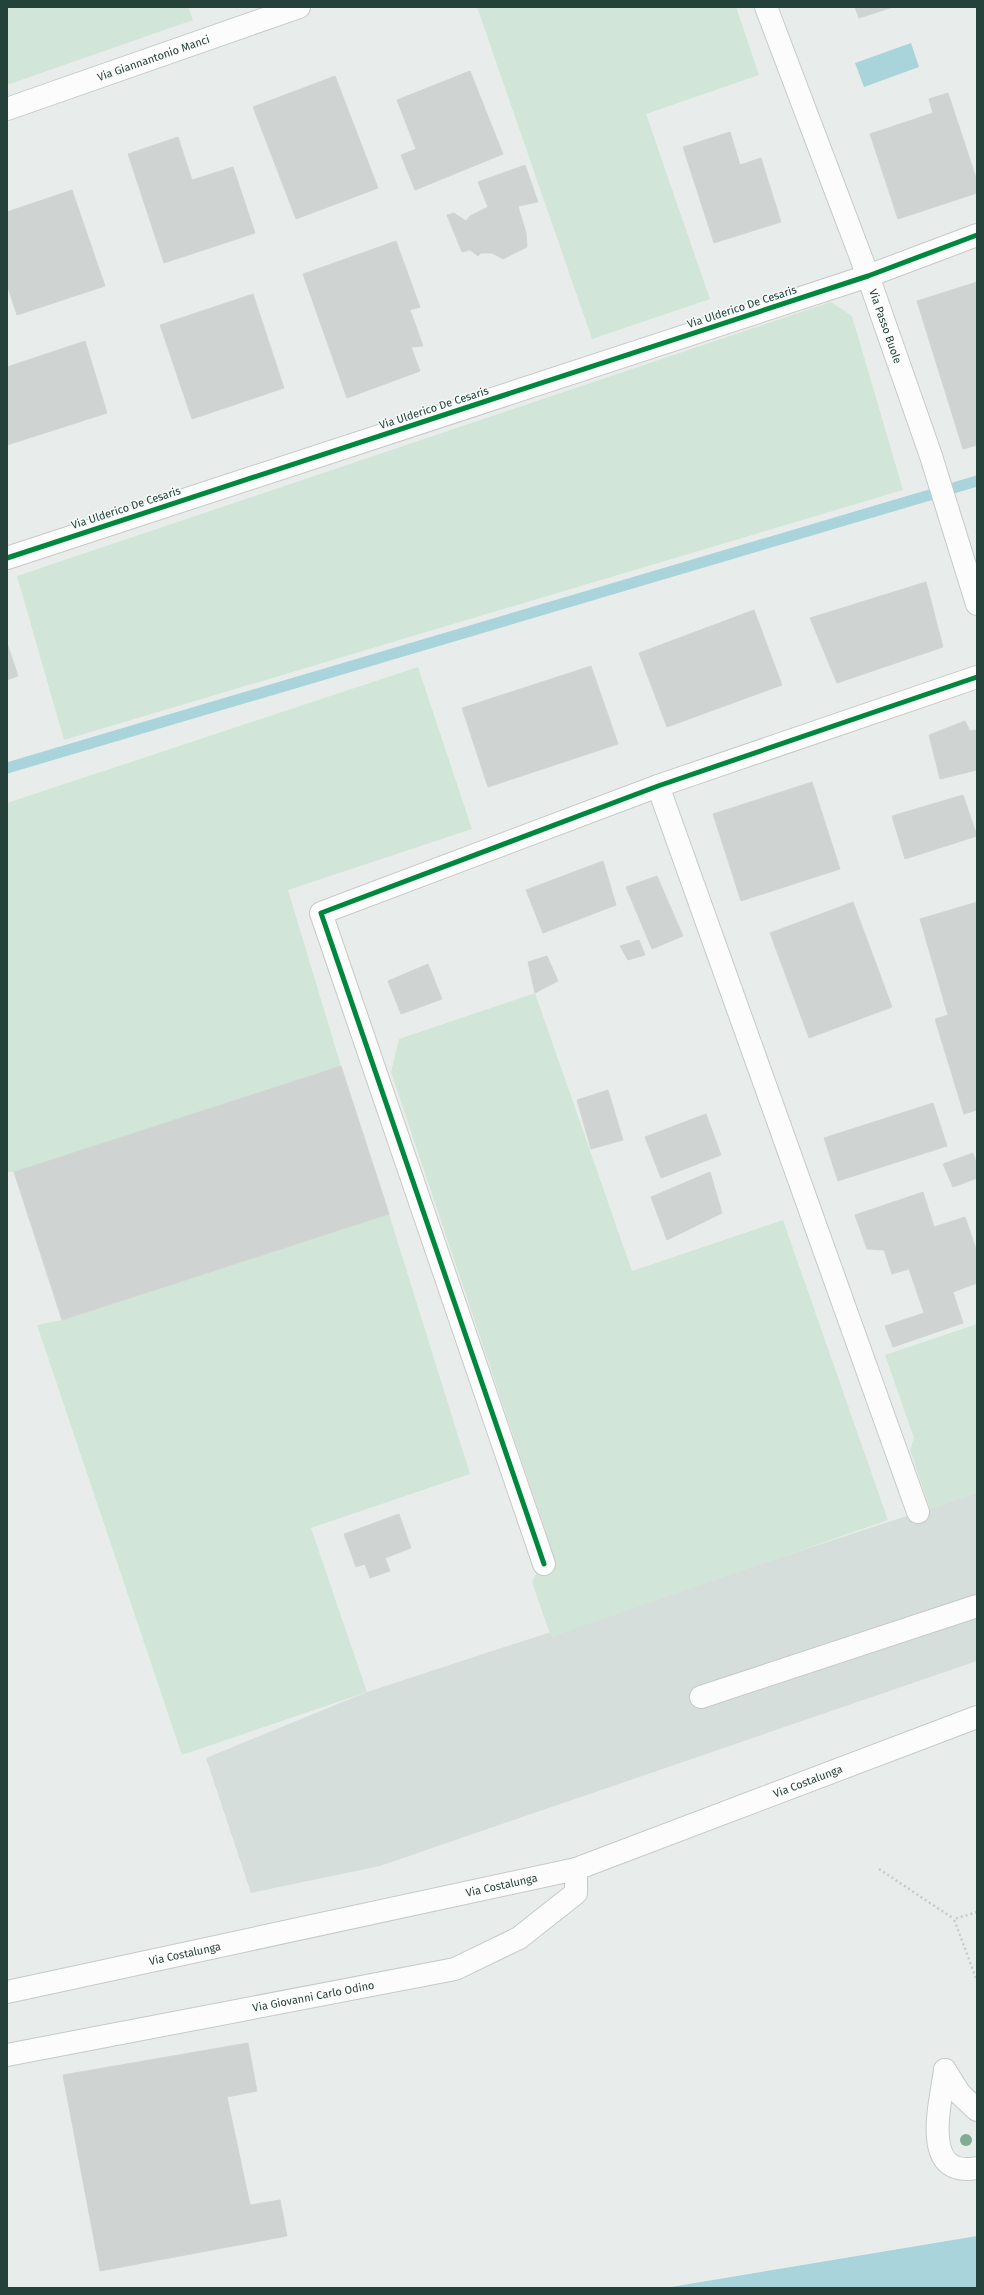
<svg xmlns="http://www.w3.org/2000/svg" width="984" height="2295" font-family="'Fira Sans',sans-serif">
  <rect width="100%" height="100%" fill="#e8edeb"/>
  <!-- built -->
  <polygon fill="#d6dedb" points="977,1493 977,1661 380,1866 251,1893 206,1758 367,1692"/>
  <!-- green -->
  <g fill="#d1e6d8">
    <polygon points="7,7 188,7 193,20 7,85"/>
    <polygon points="477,7 736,7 759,75 646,114 710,299 592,339"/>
    <polygon points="831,302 852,316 903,490 64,740 17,576"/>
    <polygon points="418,667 472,829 288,890 341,1066 14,1172 7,1172 7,803"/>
    <polygon points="535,993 632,1271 783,1220 888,1520 551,1637 532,1582 550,1545 391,1072 399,1039"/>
    <polygon points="389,1214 470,1474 311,1528 367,1692 182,1755 37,1325 62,1320"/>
    <polygon points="977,1324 977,1493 930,1509 910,1450 914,1438 885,1355"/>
  </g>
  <!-- water -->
  <g fill="#a9d4db">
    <polygon points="911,43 919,67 864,87 855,63"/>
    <polygon points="977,2236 977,2288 665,2288"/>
  </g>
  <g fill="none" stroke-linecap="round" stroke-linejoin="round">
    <!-- stream -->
    <polyline stroke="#a9d4db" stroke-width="11" points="7,768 977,481"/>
  </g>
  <!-- building -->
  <g fill="#cfd4d2" stroke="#d1d6d4">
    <polygon points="855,7 893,7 859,18"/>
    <polygon points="470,71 503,154 415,190 401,155 416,149 397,100"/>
    <polygon points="335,76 378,188 296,219 253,107"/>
    <polygon points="948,93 977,181 977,193 898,219 870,134 933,113 929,99"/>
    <polygon points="730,132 740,165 761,158 781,222 714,243 683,147"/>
    <polygon points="178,137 192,180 233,167 255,233 164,263 128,154"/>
    <polygon points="525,165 538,202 518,206 526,233 527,247 503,259 492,253 481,253 478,256 470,250 462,252 447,215 454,213 466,221 470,216 488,207 478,182"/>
    <polygon points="72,190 105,286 17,315 7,285 7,212"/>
    <polygon points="396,241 420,307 410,310 423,346 411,347 420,371 347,398 303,274"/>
    <polygon points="977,282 977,445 963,449 917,301"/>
    <polygon points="253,294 284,388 192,419 160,325"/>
    <polygon points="85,341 107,413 7,445 7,367"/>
    <polygon points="926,582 943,647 837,683 810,618"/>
    <polygon points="754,610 782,685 667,727 639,653"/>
    <polygon points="7,643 18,676 7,680"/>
    <polygon points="591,666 618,744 488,787 462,708"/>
    <polygon points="965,721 970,731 977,730 977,770 940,779 929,735"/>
    <polygon points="812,782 840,869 741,901 713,814"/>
    <polygon points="963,795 977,836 905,859 892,816"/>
    <polygon points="603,861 616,905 543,933 526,890"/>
    <polygon points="657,876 683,936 652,949 626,887"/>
    <polygon points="853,902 892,1007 809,1038 770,933"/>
    <polygon points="977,902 977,1110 964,1114 935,1019 948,1015 920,919"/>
    <polygon points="639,940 645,955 628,960 620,946"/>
    <polygon points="547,956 558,981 535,993 528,962"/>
    <polygon points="428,964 442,999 401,1014 388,981"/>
    <polygon points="341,1066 389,1214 62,1320 14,1172"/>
    <polygon points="608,1090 623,1140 591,1149 577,1100"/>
    <polygon points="933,1103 947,1146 838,1181 824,1138"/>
    <polygon points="706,1114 721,1155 661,1178 645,1137"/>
    <polygon points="973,1153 977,1166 977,1178 953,1187 943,1164"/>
    <polygon points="710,1172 722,1213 667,1240 651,1197"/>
    <polygon points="923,1192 934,1227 965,1217 977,1252 977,1283 953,1292 963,1323 893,1347 885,1326 924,1313 909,1269 892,1274 884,1250 867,1249 855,1215"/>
    <polygon points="399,1514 411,1548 385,1558 390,1571 370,1578 365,1564 356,1567 344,1534"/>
    <polygon points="248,2043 257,2091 227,2097 250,2205 280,2200 287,2236 100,2271 63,2075"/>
  </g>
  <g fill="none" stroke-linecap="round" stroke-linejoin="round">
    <defs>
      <g id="minor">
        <path id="s1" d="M766 7 868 276 931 456 977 604"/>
        <path id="s2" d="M7 109 299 7"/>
        <polyline points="7,558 868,276 977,235"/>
        <polyline points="658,786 918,1512"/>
        <polyline points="544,1564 321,913 658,786 977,677"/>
        <polyline points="701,1697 977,1606"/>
        <path id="s3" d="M7 1992 576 1869 977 1717"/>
        <path id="s4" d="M7 2055 455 1969 519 1938 576 1893V1869"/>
        <path d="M945 2070C941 2102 919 2179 977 2168"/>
        <polyline points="945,2070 960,2094 977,2110"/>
      </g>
    </defs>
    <!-- minor casing -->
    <use href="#minor" stroke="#c5cac8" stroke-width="24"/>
    <!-- path -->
    <g stroke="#c3ccca" stroke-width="2.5" stroke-dasharray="2 3" stroke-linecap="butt">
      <polyline points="879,1869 954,1919"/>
      <polyline points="977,1912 954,1919 977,1981"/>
    </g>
    <!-- minor -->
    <use href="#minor" stroke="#fcfcfc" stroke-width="22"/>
    <defs>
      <g id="cycleway">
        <polyline points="7,558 868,276 977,235"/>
        <polyline points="544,1564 321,913 658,786 977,677"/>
      </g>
    </defs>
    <!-- cycleway casing -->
    <use href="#cycleway" stroke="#f7fbf9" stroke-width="8"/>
    <!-- cycleway -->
    <use href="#cycleway" stroke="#00873e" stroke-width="5"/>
  </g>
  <!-- trees -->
  <circle fill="#81ae93" cx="966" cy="2140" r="6"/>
  <g text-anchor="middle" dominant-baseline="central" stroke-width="3" stroke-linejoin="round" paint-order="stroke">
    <!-- street labels -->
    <g font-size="11" fill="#24423a" stroke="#f7fbf9">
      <text stroke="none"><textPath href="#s2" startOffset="155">Via Giannantonio Manci</textPath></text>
      <text transform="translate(742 307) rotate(-18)">Via Ulderico De Cesaris</text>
      <text stroke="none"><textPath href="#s1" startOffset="341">Via Passo Buole</textPath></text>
      <text transform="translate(434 408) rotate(-18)">Via Ulderico De Cesaris</text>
      <text transform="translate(126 508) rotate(-18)">Via Ulderico De Cesaris</text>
      <text stroke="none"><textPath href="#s3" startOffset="830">Via Costalunga</textPath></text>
      <text stroke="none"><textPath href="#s3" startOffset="506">Via Costalunga</textPath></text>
      <text stroke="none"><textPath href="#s3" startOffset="182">Via Costalunga</textPath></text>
      <text stroke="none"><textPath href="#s4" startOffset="312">Via Giovanni Carlo Odino</textPath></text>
    </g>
  </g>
  <!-- border -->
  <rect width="984" height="2295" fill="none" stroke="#24423a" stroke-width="16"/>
</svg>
